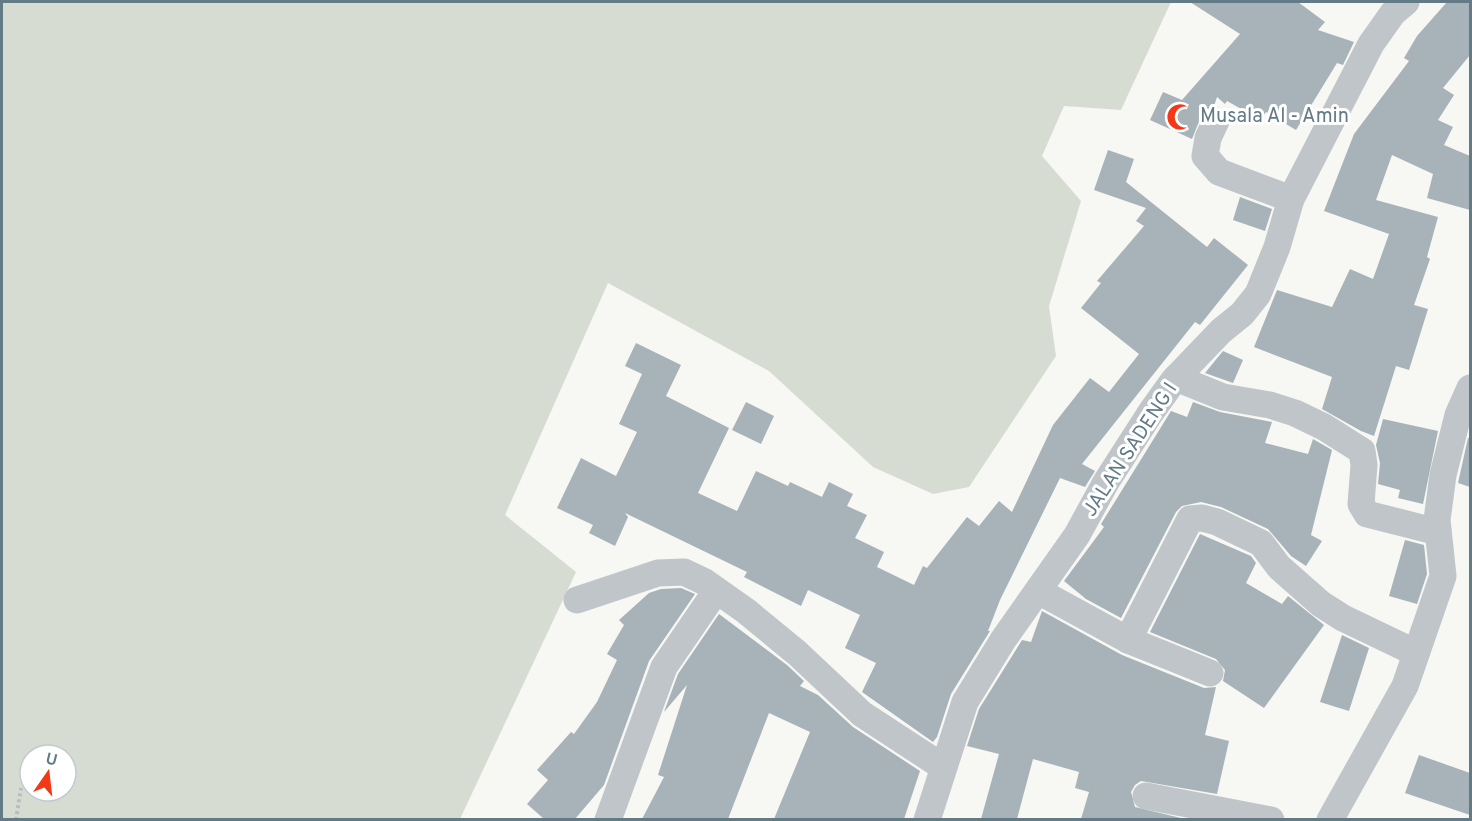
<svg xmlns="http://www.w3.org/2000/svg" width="1472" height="821" font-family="Overpass,sans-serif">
  <rect width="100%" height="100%" fill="#f7f7f3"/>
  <!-- green -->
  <path fill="#d7dcd2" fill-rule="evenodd" d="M2 2H1171L1121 110 1064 106 1042 156 1081 201 1049 306 1056 356 969 487 933 494 873 467 769 371 608 283 505 515 576 572 460 819 2 820ZM30 755H66V791H30Z"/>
  <!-- building -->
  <g fill="#a7b3b8">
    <polygon points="1190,2 1298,2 1325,22 1318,30 1354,42 1343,65 1337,63 1296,130 1266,112 1261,120 1227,101 1225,104 1217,97 1214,106 1202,114 1192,139 1150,120 1163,92 1182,100 1240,34"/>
    <polygon points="1447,2 1470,2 1470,55 1443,88 1454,95 1438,120 1453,127 1444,145 1470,156 1470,210 1427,198 1433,174 1392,155 1376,200 1438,217 1427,257 1430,259 1414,305 1428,309 1409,370 1396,366 1374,436 1361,431 1322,409 1332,377 1254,347 1277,290 1332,307 1350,269 1373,279 1389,234 1324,211 1354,134 1409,61 1404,58 1417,36"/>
    <polygon points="1108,150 1134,159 1126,182 1207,247 1214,238 1248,265 1200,325 1195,322 1082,464 1095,471 1085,487 1060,478 1000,600 988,631 990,631 951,694 937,737 933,742 862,692 876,663 845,648 860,615 808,590 801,606 744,577 747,572 625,513 628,517 615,546 589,533 593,525 557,508 581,458 616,476 637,432 619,424 642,374 625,366 636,343 681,365 666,396 729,428 698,493 737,511 756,471 788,486 790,482 822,497 829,482 853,494 847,506 867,515 855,538 884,552 877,567 914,585 923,566 927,568 967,517 979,526 999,501 1012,512 1053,425 1090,378 1109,392 1139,354 1081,308 1101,283 1097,281 1144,226 1136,221 1146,208 1094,190"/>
    <polygon points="1240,197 1272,209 1265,231 1233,220"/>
    <polygon points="1223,351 1243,360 1233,383 1205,373"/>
    <polygon points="746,402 774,416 761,444 732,430"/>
    <polygon points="1193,402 1220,412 1272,422 1265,443 1308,454 1313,439 1332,450 1311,535 1322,541 1306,566 1291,556 1268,529 1221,507 1201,502 1182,506 1176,512 1121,618 1086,599 1064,581 1104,527 1101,524 1171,411 1187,417"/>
    <polygon points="1383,419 1438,431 1423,504 1398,498 1400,490 1378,484 1380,463 1376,445"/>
    <polygon points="1468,438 1470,438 1470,487 1458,483"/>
    <polygon points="1200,534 1251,556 1256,563 1246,583 1282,604 1288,596 1324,625 1264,708 1223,681 1225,670 1216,659 1150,632"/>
    <polygon points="1405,540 1424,545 1427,574 1417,604 1389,596"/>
    <polygon points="681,588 695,594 649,661 604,785 575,819 544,819 527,804 548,780 537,770 571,732 574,734 597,702 617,660 607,654 624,625 619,620 649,593 661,589"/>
    <polygon points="1042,611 1122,655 1204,688 1216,687 1205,735 1229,741 1217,794 1141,781 1135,785 1131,792 1135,807 1185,819 1081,819 1089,792 1075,788 1079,772 1033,759 1017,819 981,819 999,754 967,746 979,709 1022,640 1031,642"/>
    <polygon points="719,614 787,665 804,681 800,686 818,695 853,727 920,771 904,819 774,819 810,732 769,713 728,819 642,819 664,777 658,775 687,685 664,712 678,674"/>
    <polygon points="1342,635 1369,648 1349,711 1320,702"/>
    <polygon points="1419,755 1470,773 1470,815 1405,793"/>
  </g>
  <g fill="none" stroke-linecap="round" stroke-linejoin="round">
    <!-- path -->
    <polyline stroke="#b9bdc0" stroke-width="4" stroke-dasharray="3 3" stroke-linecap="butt" points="16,820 21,788"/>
    <!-- minor -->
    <g stroke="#bfc5c8" stroke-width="27">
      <polyline points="1216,121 1208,138 1205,156 1219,172 1291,199"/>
      <polyline points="1176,378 1223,397 1270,405 1295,413 1324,427 1362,451 1364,465 1361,504 1367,514 1438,532"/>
      <polyline points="1040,592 1128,640 1210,673"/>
      <polyline points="577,600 658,573 684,572 705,582 746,611 797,653 862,714 943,767"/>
      <polyline points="1128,640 1190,519 1202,518 1217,522 1261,543 1279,567 1321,604 1343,618 1416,653"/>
      <polyline points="1146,796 1271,820"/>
      <polyline points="608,820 664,667 716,591"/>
      <polyline points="927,820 965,702 1003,640 1077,535 1106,482 1151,412 1174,380 1221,331 1242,314 1258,294 1277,247 1291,199 1371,44 1393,13 1406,2"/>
      <polyline points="1330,820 1405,686 1443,576 1437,520 1443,475 1458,415 1470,388"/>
    </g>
  </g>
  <!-- icons -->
  <defs>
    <symbol id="mosque-bare" viewBox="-9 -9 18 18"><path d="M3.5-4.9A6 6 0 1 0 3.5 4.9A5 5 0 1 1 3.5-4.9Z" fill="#f43716" stroke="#fff" stroke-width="2.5" paint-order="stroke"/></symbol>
  </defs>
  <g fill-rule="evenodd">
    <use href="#mosque-bare" x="1161" y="98" width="38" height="38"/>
  </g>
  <g text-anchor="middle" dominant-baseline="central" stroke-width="6" stroke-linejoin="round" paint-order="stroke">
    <!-- poi labels -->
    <g font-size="20" fill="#637a87" stroke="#fff" text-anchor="start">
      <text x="1200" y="117">Musala Al - Amin</text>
    </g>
    <!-- street labels -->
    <g font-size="20" fill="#637a87" stroke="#fff">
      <text transform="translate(1131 450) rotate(-57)">JALAN SADENG I</text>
    </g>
  </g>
  <!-- border -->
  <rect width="1472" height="821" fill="none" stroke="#637a87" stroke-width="6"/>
  <!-- north arrow -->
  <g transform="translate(48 773) rotate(14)"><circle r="28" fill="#ffffff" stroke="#c1cacf" stroke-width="1.5"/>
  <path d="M0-4.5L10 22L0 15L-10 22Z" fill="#f43716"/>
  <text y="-9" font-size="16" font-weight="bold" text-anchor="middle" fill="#637a87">U</text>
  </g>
</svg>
